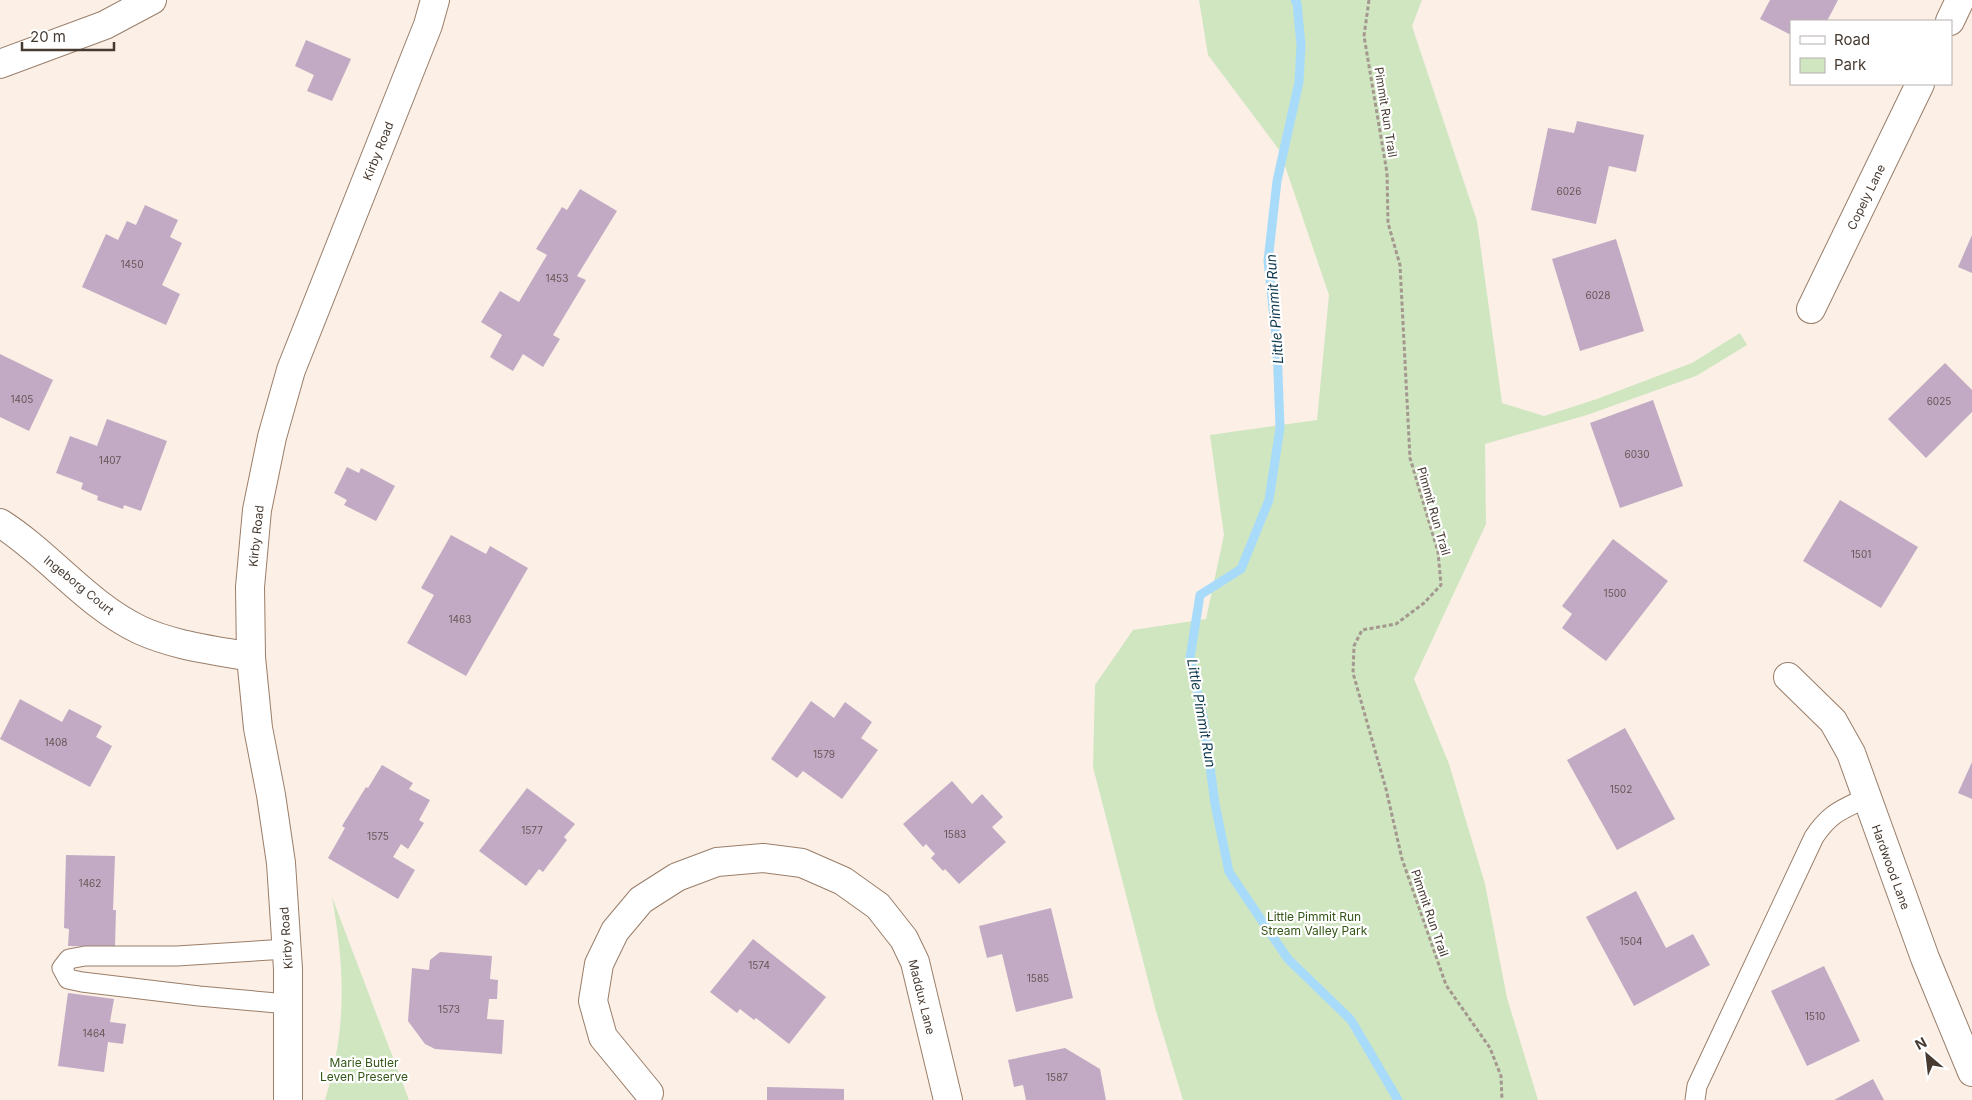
<svg xmlns="http://www.w3.org/2000/svg" width="1972" height="1100" font-family="Inter,sans-serif">
  <rect width="100%" height="100%" fill="#fbefe6"/>
  <!-- green -->
  <g fill="#cfe6c1">
    <polygon points="1199,0 1422,0 1412,26 1477,221 1502,403 1544,416 1597,399 1692,363 1740,333 1747,345 1696,376 1587,415 1485,444 1486,524 1414,679 1449,764 1485,884 1507,998 1538,1100 1183,1100 1156,1011 1093,767 1095,685 1133,630 1206,619 1224,535 1210,435 1317,420 1329,295 1280,151 1208,55"/>
    <path d="M332 897 409 1100H325C347 1029 345 970 332 897Z"/>
  </g>
  <g fill="none" stroke-linecap="round" stroke-linejoin="round">
    <!-- stream -->
    <polyline stroke="#a8dbfa" stroke-width="9" points="1295,0 1297,3 1301,45 1299,82 1277,181 1268,261 1277,345 1280,428 1269,500 1241,569 1200,595 1190,658 1204,721 1215,804 1229,872 1288,959 1351,1020 1398,1100"/>
  </g>
  <!-- building -->
  <g fill="#c2aac4">
    <polygon points="1770,0 1838,0 1827,21 1791,21 1791,35 1760,19"/>
    <polygon points="306,40 351,59 332,101 307,91 314,75 295,66"/>
    <polygon points="1577,121 1644,135 1636,172 1609,166 1596,224 1531,210 1548,128 1574,133"/>
    <polygon points="580,189 617,211 577,276 586,280 553,335 560,339 543,367 523,354 513,371 490,357 502,335 481,322 500,291 519,302 547,255 536,249 562,207 567,210"/>
    <polygon points="145,205 178,220 170,237 182,243 162,285 180,294 166,325 82,287 106,234 118,240 127,221 136,225"/>
    <polygon points="1972,235 1972,273 1958,267"/>
    <polygon points="1616,239 1644,331 1580,351 1552,259"/>
    <polygon points="0,354 53,380 29,431 0,417"/>
    <polygon points="1945,363 1972,390 1972,412 1926,458 1888,419"/>
    <polygon points="1653,400 1683,486 1620,508 1590,423"/>
    <polygon points="107,419 167,441 141,511 124,505 123,509 97,500 98,496 81,489 83,483 56,473 70,436 97,446"/>
    <polygon points="347,467 359,473 361,468 395,486 376,521 344,505 347,500 334,493"/>
    <polygon points="1840,500 1918,547 1881,608 1803,561"/>
    <polygon points="451,535 486,554 490,546 528,568 466,676 407,643 434,595 421,588"/>
    <polygon points="1613,539 1668,581 1606,661 1562,628 1572,614 1562,606"/>
    <polygon points="20,699 62,722 69,709 102,726 96,737 112,746 90,787 0,739"/>
    <polygon points="811,701 834,718 845,702 872,722 861,738 878,750 842,799 803,771 797,778 771,759"/>
    <polygon points="1625,728 1675,819 1617,850 1567,760"/>
    <polygon points="1972,762 1972,799 1958,793"/>
    <polygon points="382,765 413,783 409,789 430,800 419,820 424,823 408,849 401,844 393,857 415,870 398,899 328,858 345,828 342,826 366,787 368,788"/>
    <polygon points="952,781 972,804 982,794 1003,817 992,827 1006,842 959,884 945,869 943,871 931,858 935,854 926,844 923,847 903,824"/>
    <polygon points="527,788 575,824 564,837 567,840 543,872 539,869 526,886 479,851"/>
    <polygon points="66,855 115,856 113,910 116,910 115,947 68,946 69,929 64,928"/>
    <polygon points="1636,891 1666,948 1693,934 1710,965 1634,1006 1586,917"/>
    <polygon points="1051,908 1073,998 1016,1012 1002,954 987,958 979,926"/>
    <polygon points="753,939 826,997 789,1044 756,1018 754,1020 740,1009 737,1013 710,992"/>
    <polygon points="440,952 492,956 490,979 498,980 497,999 489,999 487,1019 504,1020 502,1054 435,1049 425,1044 408,1021 412,968 429,970 430,960"/>
    <polygon points="1824,966 1860,1041 1807,1066 1771,991"/>
    <polygon points="68,993 114,999 110,1022 126,1024 123,1044 108,1042 104,1072 58,1066"/>
    <polygon points="1065,1048 1100,1069 1106,1100 1026,1100 1023,1085 1014,1087 1008,1060"/>
    <polygon points="1873,1079 1884,1100 1834,1100"/>
    <polygon points="767,1087 844,1089 844,1100 767,1100"/>
  </g>
  <g fill="none" stroke-linecap="round" stroke-linejoin="round">
    <defs>
      <g id="service">
        <polyline points="287,949 177,956 85,956 69,959 62,968 68,979 82,982 199,996 288,1004"/>
        <path d="M1695 1100 1697 1086 1814 837C1830 813 1841 810 1866 798"/>
      </g>
      <g id="minor">
        <polyline points="1950,21 1960,0"/>
        <polyline points="0,64 105,25 152,0"/>
        <polyline points="1811,309 1920,84"/>
        <path d="M0 523C49 554 87 605 140 630 175 646 214 650 251 657"/>
        <polyline points="1788,677 1833,721 1851,753 1925,958 1972,1072"/>
        <polyline points="649,1093 603,1037 593,1001 599,964 615,931 641,900 677,877 717,862 763,858 802,863 843,881 878,906 904,939 915,962 948,1100"/>
      </g>
      <polyline id="secondary" points="288,1100 288,969 281,863 271,795 258,728 251,657 250,587 257,510 272,437 291,370 428,25 435,0"/>
    </defs>
    <!-- service casing -->
    <use href="#service" stroke="#9a7e69" stroke-width="21"/>
    <!-- minor casing -->
    <use href="#minor" stroke="#9a7e69" stroke-width="30"/>
    <!-- secondary casing -->
    <use href="#secondary" stroke="#9a7e69" stroke-width="30"/>
    <!-- path -->
    <polyline stroke="#a3978e" stroke-width="3" stroke-dasharray="4 2.5" stroke-linecap="butt" points="1369,0 1364,36 1387,173 1388,223 1400,265 1410,458 1438,552 1441,585 1424,603 1396,624 1362,630 1354,646 1353,673 1386,789 1402,859 1446,985 1490,1048 1501,1076 1502,1100"/>
    <!-- service -->
    <use href="#service" stroke="#fff" stroke-width="19"/>
    <!-- minor -->
    <use href="#minor" stroke="#fff" stroke-width="28"/>
    <!-- secondary -->
    <use href="#secondary" stroke="#fff" stroke-width="28"/>
  </g>
  <g text-anchor="middle" dominant-baseline="central" stroke-width="4.5" stroke-linejoin="round" paint-order="stroke">
    <!-- number labels -->
    <g font-size="10" fill="#655656">
      <text x="1569" y="191">6026</text>
      <text x="132" y="264">1450</text>
      <text x="557" y="278">1453</text>
      <text x="1598" y="295">6028</text>
      <text x="22" y="399">1405</text>
      <text x="1939" y="401">6025</text>
      <text x="1637" y="454">6030</text>
      <text x="110" y="460">1407</text>
      <text x="1861" y="554">1501</text>
      <text x="1615" y="593">1500</text>
      <text x="460" y="619">1463</text>
      <text x="56" y="742">1408</text>
      <text x="824" y="754">1579</text>
      <text x="1621" y="789">1502</text>
      <text x="532" y="830">1577</text>
      <text x="955" y="834">1583</text>
      <text x="378" y="836">1575</text>
      <text x="90" y="883">1462</text>
      <text x="1631" y="941">1504</text>
      <text x="759" y="965">1574</text>
      <text x="1038" y="978">1585</text>
      <text x="449" y="1009">1573</text>
      <text x="1815" y="1016">1510</text>
      <text x="94" y="1033">1464</text>
      <text x="1057" y="1077">1587</text>
    </g>
    <!-- street labels -->
    <g font-size="12" fill="#463a31" stroke="#fff">
      <text transform="translate(1386 112) rotate(81)">Pimmit Run Trail</text>
      <text transform="translate(378 151) rotate(-68)">Kirby Road</text>
      <text transform="translate(1866 197) rotate(-64)">Copely Lane</text>
      <text transform="translate(1434 511) rotate(74)">Pimmit Run Trail</text>
      <text transform="translate(256 536) rotate(-84)">Kirby Road</text>
      <text transform="translate(79 585) rotate(39)">Ingeborg Court</text>
      <text transform="translate(1891 867) rotate(70)">Hardwood Lane</text>
      <text transform="translate(1430 913) rotate(71)">Pimmit Run Trail</text>
      <text transform="translate(286 938) rotate(-94)">Kirby Road</text>
      <text transform="translate(922 997) rotate(76)">Maddux Lane</text>
    </g>
    <!-- park labels -->
    <g font-size="12" fill="#345516" stroke="#fff">
      <text x="1314" y="916">Little Pimmit Run<tspan x="1314" dy="14">Stream Valley Park</tspan></text>
      <text x="364" y="1062">Marie Butler<tspan x="364" dy="14">Leven Preserve</tspan></text>
    </g>
    <!-- water labels -->
    <g font-size="14" font-style="italic" fill="#0d384d" stroke="#fff">
      <text transform="translate(1274 309) rotate(-94)">Little Pimmit Run</text>
      <text transform="translate(1202 713) rotate(80)">Little Pimmit Run</text>
    </g>
  </g>
  <!-- legend -->
  <rect x="1790" y="20" width="162" height="65" fill="#ffffff" stroke="#b5b0ad"/>
  <rect x="1800" y="36" width="25" height="8" fill="#ffffff" stroke="#b5b0ad"/>
  <text x="1834" y="45" font-size="15" fill="#463a31">Road</text>
  <rect x="1800" y="58" width="25" height="15" fill="#cfe6c1" stroke="#b5b0ad"/>
  <text x="1834" y="70" font-size="15" fill="#463a31">Park</text>
  <!-- north arrow -->
  <g transform="translate(1927 1055) rotate(332)" stroke="#ffffff" stroke-width="4" paint-order="stroke">
  <path d="M0-4L9 19L0 12L-9 19Z" fill="#463a31"/>
  <text y="-8" font-size="14" font-weight="bold" text-anchor="middle" fill="#463a31">N</text>
  </g>
  <!-- scale -->
  <path d="M22 42v8h92v-8" fill="none" stroke="#463a31" stroke-width="2.5"/>
  <text x="30" y="42" font-size="15" fill="#463a31" stroke="#ffffff" stroke-width="4" paint-order="stroke">20 m</text>
</svg>
